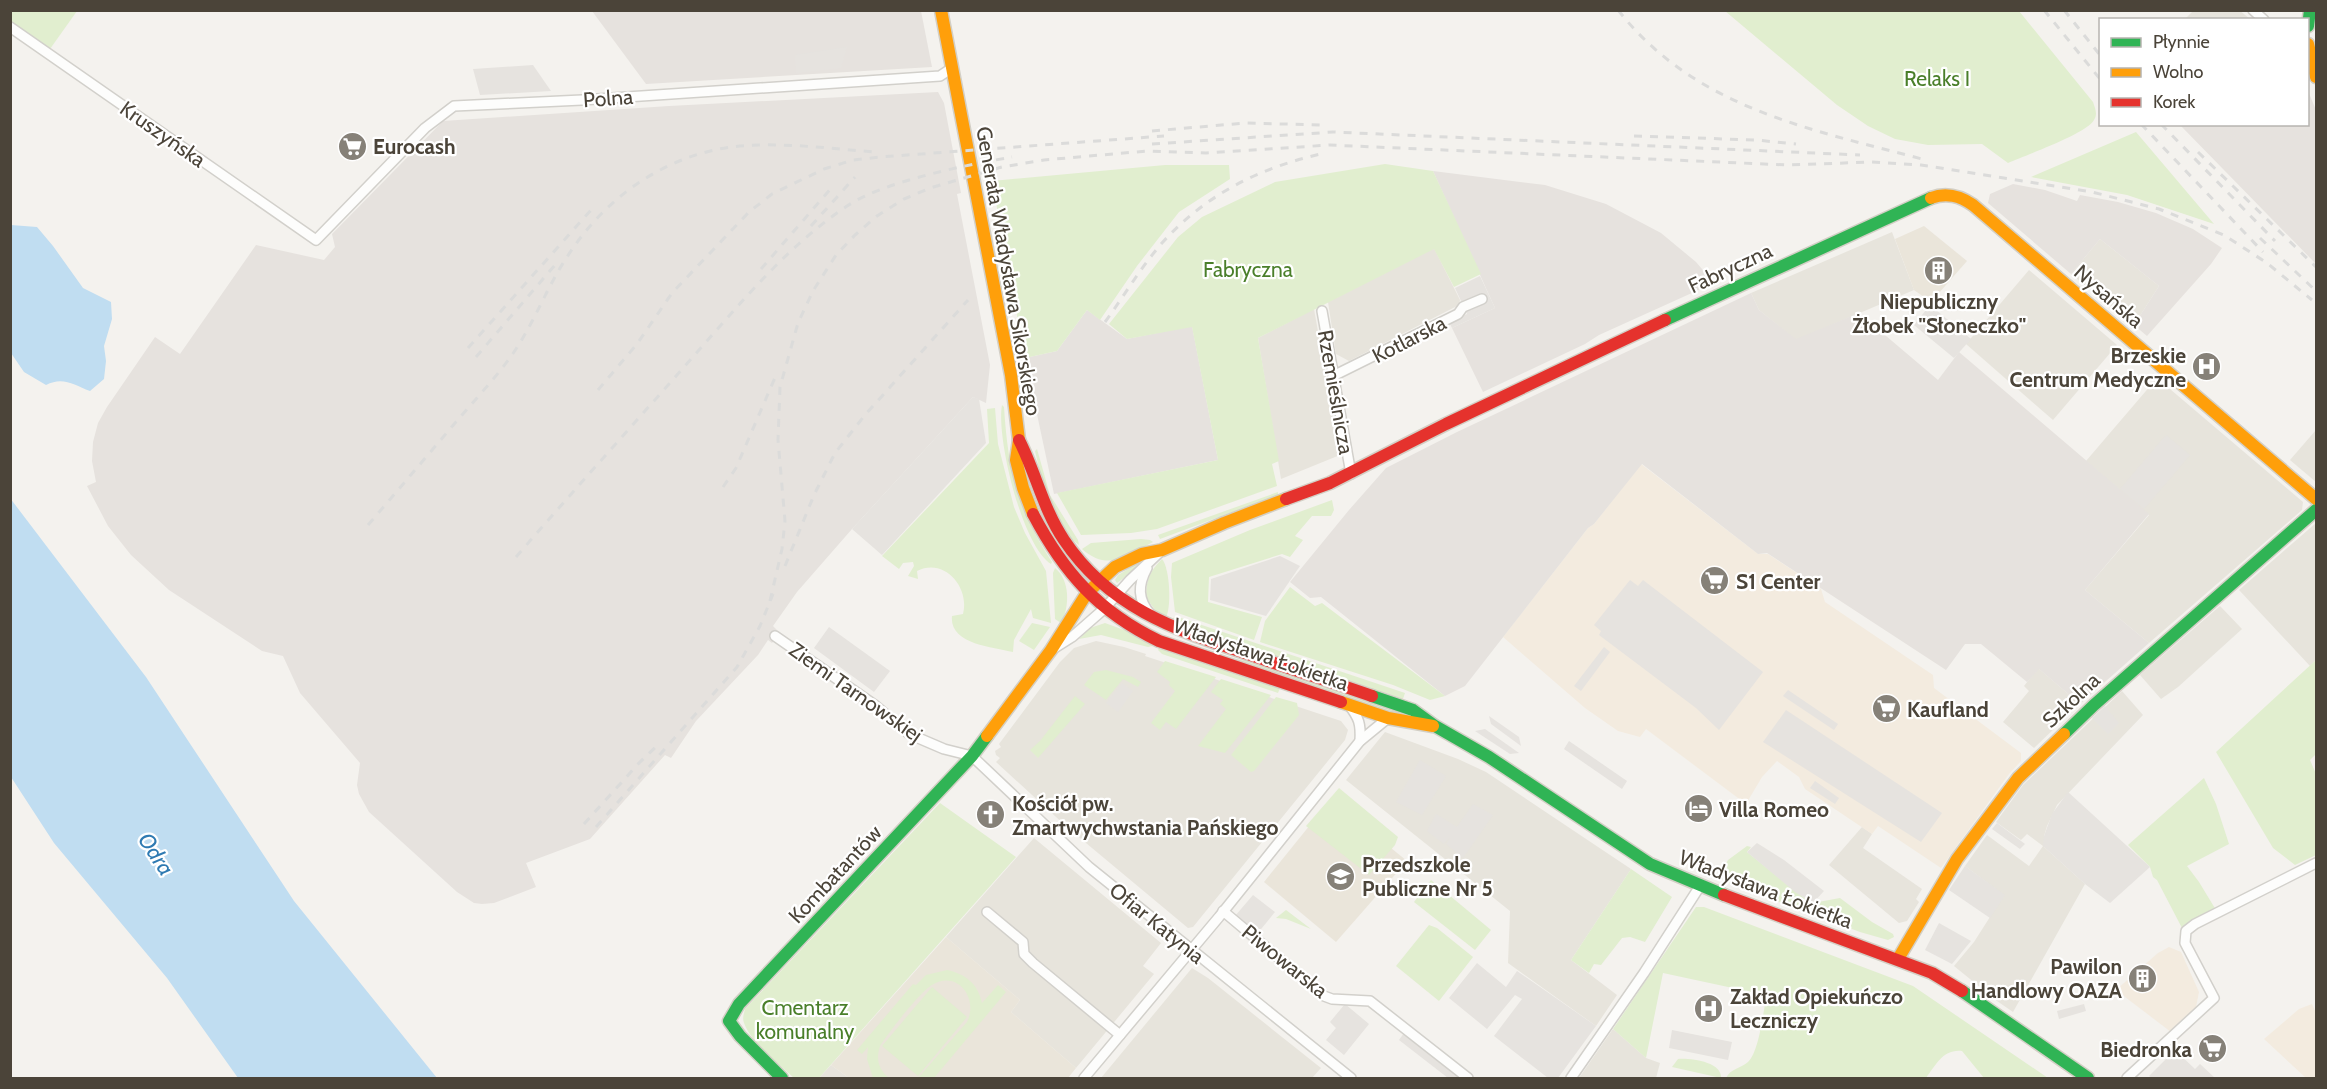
<svg xmlns="http://www.w3.org/2000/svg" width="2327" height="1089" font-family="Cabin,sans-serif">
  <rect width="100%" height="100%" fill="#f4f2ee"/>
  <!-- residential -->
  <g fill="#e7e4dc">
    <polygon points="2239,10 2250,19 2186,18 2193,11"/>
    <polygon points="1892,232 1914,290 1796,340 1759,310 1751,293"/>
    <polygon points="2100,239 2159,286 2134,325 2071,274"/>
    <polygon points="1434,248 1460,300 1459,305 1349,361 1336,354 1328,302"/>
    <polygon points="2029,270 2117,345 2053,420 1966,344"/>
    <polygon points="1314,309 1340,455 1281,479 1258,338"/>
    <polygon points="2157,378 2303,502 2302,510 2149,643 2085,590 2149,515 2086,461"/>
    <polygon points="2316,430 2316,482 2290,460"/>
    <polygon points="2316,523 2316,660 2310,666 2239,590"/>
    <polygon points="2220,606 2242,629 2178,687 2161,699 2140,675"/>
    <polygon points="1096,641 1124,647 1146,654 1145,656 1341,721 1348,730 1345,740 1193,927 1188,928 1068,828 996,762 1000,758 996,755 995,751 1001,747 999,744 1060,662 1074,648"/>
    <polygon points="2038,668 2080,704 2034,748 2003,722 2029,691 2024,686"/>
    <polygon points="2122,691 2143,715 2057,805 2047,826 2044,836 2044,847 2085,884 2013,1012 1997,1001 1954,966 1974,942 2004,895 1965,866 1987,835 2029,866 2043,846 2027,834 2021,840 1996,822 2023,785"/>
    <polygon points="1385,732 1458,759 1486,772 1631,869 1571,960 1617,995 1596,1026 1508,963 1510,911 1346,780"/>
    <polygon points="1862,827 1872,834 1863,848 1922,889 1916,899 1919,902 1907,921 1899,923 1829,865"/>
    <polygon points="1034,838 1161,943 1143,966 1154,974 1076,1068 1011,1012 1020,1000 946,937"/>
    <polygon points="1192,968 1208,978 1321,1068 1312,1078 1101,1078"/>
    <polygon points="1613,1029 1646,1058 1660,1063 1656,1078 1579,1078"/>
    <polygon points="831,1065 849,1078 819,1078"/>
  </g>
  <!-- commercial -->
  <g fill="#f3ebdf">
    <polygon points="1641,464 1758,554 1768,554 1821,589 1825,602 1933,675 1934,688 2021,753 2021,761 2009,774 1941,868 1878,826 1872,834 1805,789 1799,777 1777,761 1762,777 1746,804 1646,729 1640,737 1618,731 1585,708 1503,637 1588,528 1594,524"/>
    <polygon points="2169,947 2181,952 2199,992 2196,1007 2171,1032 2116,990 2158,953"/>
    <polygon points="2312,1004 2316,1013 2316,1078 2306,1078 2264,1039 2299,1009"/>
  </g>
  <!-- industrial -->
  <g fill="#e6e2de">
    <polygon points="592,11 921,11 932,67 646,84"/>
    <polygon points="2308,91 2316,110 2316,264 2180,125 2308,124"/>
    <polygon points="938,92 944,103 961,193 957,194 990,365 986,403 973,397 852,529 797,592 773,626 780,633 772,643 768,640 758,655 696,721 671,758 665,755 590,839 526,863 536,887 494,903 482,904 474,903 457,892 369,812 359,794 357,785 360,763 300,693 283,656 262,651 169,590 131,555 108,526 87,486 96,482 92,461 93,442 98,423 107,407 155,337 180,354 256,245 324,260 335,247 332,234 443,121 669,106"/>
    <polygon points="1433,171 1545,185 1606,204 1661,233 1696,262 1714,283 1599,335 1585,344 1483,392 1452,328 1495,308"/>
    <polygon points="2013,184 2045,190 2077,201 2080,195 2118,202 2156,213 2193,229 2222,248 2211,264 2147,336 2134,325 2159,286 2100,239 2071,274 1988,203 1990,194"/>
    <polygon points="1751,293 1759,310 1796,339 1859,313 1938,380 1959,352 2149,514 2085,590 2149,643 2080,704 2039,669 2027,682 1981,644 1965,644 1946,670 1767,553 1758,554 1642,464 1594,524 1588,528 1465,686 1445,696 1321,597 1310,598 1290,582 1349,510 1386,468 1457,432"/>
    <polygon points="1087,310 1127,339 1192,326 1218,460 1054,494 1025,358 1057,351"/>
  </g>
  <!-- education -->
  <g fill="#eae5da">
    <polygon points="1924,226 1967,261 1931,302 1914,290 1895,239"/>
    <polygon points="1331,799 1407,861 1336,942 1264,882"/>
    <polygon points="946,937 1020,1000 1011,1012 1076,1068 1068,1078 849,1078 831,1065"/>
  </g>
  <!-- green -->
  <g fill="#e1eecf">
    <polygon points="11,11 77,11 50,49 11,22"/>
    <path d="M1725 11H2019L2093 102C2095 108 2098 114 2094 120 2086 134 2026 155 2008 163L1982 144 1928 145 1895 139 1868 126 1837 105Z"/>
    <polygon points="2136,132 2214,224 2127,195 2031,177"/>
    <polygon points="1385,164 1433,171 1481,274 1454,287 1434,249 1258,338 1279,461 1272,464 1277,486 1157,529 1131,533 1081,535 1057,493 1218,460 1192,327 1127,339 1109,324 1178,237 1202,217 1275,182"/>
    <polygon points="1165,165 1229,165 1230,179 1179,212 1137,266 1100,320 1087,310 1057,351 1025,358 992,181"/>
    <path d="M1002 405 1004 407C1008 470 1017 508 1052 562L1051 564C1022 546 996 437 1002 405Z"/>
    <path d="M995 408 998 444 1014 507 1025 533 1046 571 1051 623 1033 618 1031 609 1014 640 1013 652C992 647 949 644 952 616L963 614C970 587 944 557 917 571L918 579 908 576 914 566 913 562 903 563 899 569 882 556 989 443 987 409Z"/>
    <path d="M1037 449 1050 495 1078 540 1079 545C1052 526 1042 481 1035 451Z"/>
    <polygon points="1278,492 1278,495 1160,539 1158,535"/>
    <polygon points="1332,500 1334,510 1331,516 1312,516 1295,536 1303,540 1290,557 1282,554 1209,577 1208,602 1262,617 1254,640 1175,612 1171,577 1172,563 1250,530"/>
    <path d="M1141 539 1150 540 1153 542C1127 556 1108 572 1082 549L1091 543Z"/>
    <polygon points="1145,559 1132,572 1117,583 1115,580 1118,575"/>
    <path d="M1162 559C1170 568 1172 610 1165 619L1157 613 1146 597C1146 580 1150 571 1162 559Z"/>
    <path d="M1055 568C1070 580 1070 606 1061 623L1055 619 1053 573Z"/>
    <polygon points="1290,587 1315,606 1322,603 1445,696 1430,700 1393,685 1260,642 1265,621"/>
    <polygon points="1175,616 1405,693 1403,699 1171,621"/>
    <polygon points="1032,623 1050,627 1034,650 1019,641"/>
    <polygon points="1105,623 1127,631 1153,646 1148,647 1101,635 1079,639 1090,628"/>
    <polygon points="1165,637 1231,658 1261,664 1400,711 1398,715 1164,638"/>
    <polygon points="1159,648 1280,688 1278,693 1162,654 1158,650"/>
    <polygon points="2316,660 2316,754 2310,760 2316,774 2316,855 2295,865 2273,848 2216,752"/>
    <polygon points="1165,661 1216,677 1176,729 1166,722 1160,730 1151,723 1175,691 1169,685 1170,682 1157,672"/>
    <polygon points="1106,670 1133,677 1141,682 1138,687 1123,679 1106,700 1084,685 1094,672"/>
    <polygon points="1221,679 1271,695 1225,753 1198,746 1226,709 1220,704 1223,700 1211,692"/>
    <polygon points="1075,696 1085,704 1038,758 1030,750 1040,741"/>
    <polygon points="1276,697 1297,703 1299,715 1254,771 1251,772 1231,755"/>
    <polygon points="2204,778 2216,804 2229,844 2187,866 2199,882 2216,910 2182,928 2157,880 2153,877 2150,867 2128,845"/>
    <polygon points="1339,788 1398,837 1395,845 1369,875 1306,826"/>
    <path d="M940 803 1016 857 819 1078H794C778 1063 752 1044 744 1023 742 1018 744 1014 745 1009Z"/>
    <polygon points="1747,846 1751,847 1747,852 1807,900 1813,903 1840,898 1872,922 1893,934 1894,937 1888,940 1860,932 1726,882 1721,878 1720,873 1728,860"/>
    <polygon points="1631,869 1672,897 1645,942 1630,937 1622,938 1601,965 1594,964 1589,973 1571,960"/>
    <polygon points="1431,880 1491,930 1475,950 1414,902"/>
    <path d="M1696 907H1704L1913 986 2048 1078H1984L1962 1051C1943 1049 1936 1065 1926 1078H1726C1731 1068 1740 1069 1748 1062 1759 1052 1763 1013 1766 999L1756 993 1663 973 1646 1058 1613 1029Z"/>
    <polygon points="1286,910 1311,929 1286,919 1276,918"/>
    <polygon points="1429,925 1437,928 1473,957 1439,1001 1396,966"/>
    <path d="M947 970C966 974 978 984 982 1003L998 985 1006 992 934 1078H918L967 1022C979 998 957 969 932 985 920 992 888 1033 880 1046 876 1059 878 1069 889 1078H873L867 1059 868 1047 862 1054 857 1050 913 984 916 985 926 975Z"/>
    <polygon points="932,987 967,1017 918,1076 882,1046"/>
    <path d="M1678 1059C1691 1058 1722 1062 1721 1078L1672 1067Z"/>
  </g>
  <!-- parking -->
  <g fill="#e6e3df">
    <polygon points="847,47 841,68 796,73 795,55"/>
    <polygon points="533,65 551,91 480,95 473,69"/>
    <polygon points="1480,276 1495,308 1452,328 1449,322 1467,314 1455,288"/>
    <polygon points="1930,305 1971,339 1954,358 1914,325"/>
    <polygon points="973,397 979,399 986,443 882,555 852,529"/>
    <polygon points="2166,435 2190,455 2144,509 2120,489"/>
    <polygon points="1280,556 1300,566 1266,616 1210,600 1211,579"/>
    <polygon points="1630,580 1638,586 1643,580 1763,672 1719,730 1696,708 1599,635 1601,631 1594,625"/>
    <polygon points="829,627 890,671 874,692 814,648"/>
    <polygon points="1604,647 1610,652 1581,691 1574,686"/>
    <polygon points="1122,683 1133,691 1118,712 1106,703"/>
    <polygon points="1788,690 1838,724 1834,730 1783,696"/>
    <polygon points="2105,706 2119,723 2108,734 2092,718"/>
    <polygon points="1786,710 1942,813 1921,842 1763,742"/>
    <polygon points="1489,716 1519,737 1521,746 1491,724"/>
    <polygon points="1485,729 1519,753 1510,754 1475,731"/>
    <polygon points="1569,741 1627,781 1622,789 1564,749"/>
    <polygon points="1420,760 1446,776 1422,815 1396,802"/>
    <polygon points="1815,781 1839,798 1835,804 1810,788"/>
    <polygon points="2068,792 2150,867 2110,903 2085,884 2043,846 2044,836 2052,814"/>
    <polygon points="1473,804 1493,815 1463,858 1446,844 1451,836 1444,844 1427,831 1436,814 1457,827"/>
    <polygon points="1997,823 2025,844 2020,849 1992,829"/>
    <polygon points="1757,843 1784,860 1824,891 1813,903 1795,892 1747,852"/>
    <polygon points="1965,866 2005,895 1990,918 1949,890"/>
    <polygon points="1253,895 1275,912 1257,934 1235,916"/>
    <polygon points="1939,923 1971,941 1952,964 1925,950"/>
    <polygon points="1477,963 1506,987 1517,971 1596,1026 1558,1078 1548,1078 1494,1036 1522,999 1515,995 1487,1029 1449,998"/>
    <polygon points="1345,1004 1369,1024 1344,1055 1326,1040 1336,1028 1330,1022"/>
    <polygon points="2084,1004 2086,1011 2059,1019 2057,1011"/>
    <polygon points="1672,1030 1732,1042 1728,1060 1669,1048"/>
    <polygon points="1404,1033 1461,1078 1448,1078 1399,1040"/>
    <polygon points="2175,1050 2195,1069 2200,1064 2215,1078 2152,1078 2149,1076"/>
  </g>
  <!-- water -->
  <g fill="#c0ddf1">
    <path d="M11 225 37 227 53 246 83 288 111 302 112 319 104 346 106 361 104 379 90 391C74 385 63 376 46 385L24 372 11 353Z"/>
    <polygon points="10,498 146,677 294,901 437,1078 238,1078 167,978 54,843 11,777"/>
  </g>
  <g fill="none" stroke-linecap="round" stroke-linejoin="round">
    <defs>
      <g id="street">
        <polyline points="2253,10 2264,20"/>
        <polyline points="10,27 316,240 425,128 454,106 582,100 940,76 952,68"/>
        <polyline points="1322,311 1351,474"/>
        <polyline points="1333,376 1458,314 1463,307 1482,299"/>
        <path d="M1147 568C1138 585 1137 599 1151 615"/>
        <polyline points="775,636 876,706 909,734 944,749 972,756 1089,867 1351,1078"/>
        <polyline points="1053,649 1072,637 1104,609 1130,580 1162,550"/>
        <path d="M1349 705C1359 718 1361 724 1360 741"/>
        <polyline points="1223,911 1324,996 1332,999 1370,1001 1468,1078"/>
        <polyline points="987,912 1023,942 1024,954 1033,963 1120,1035"/>
        <polyline points="1084,1078 1219,917 1360,741 1388,718"/>
        <polyline points="1571,1078 1644,973 1700,886"/>
        <polyline points="2127,1078 2214,998 2185,943 2186,931 2195,924 2316,863"/>
      </g>
      <g id="fast">
        <polyline points="2308,26 2310,10"/>
        <polyline points="1665,320 1931,198"/>
        <polyline points="1372,696 1413,710 1435,726 1489,757 1650,864 1724,895"/>
        <polyline points="2064,734 2094,705 2316,510"/>
        <polyline points="1962,991 2088,1078"/>
        <polyline points="782,1078 740,1036 729,1021 739,1004 972,756 987,736"/>
      </g>
      <g id="slow">
        <polyline points="941,10 1011,375 1019,440 1016,460 1023,488 1033,514"/>
        <polyline points="2308,44 2316,77"/>
        <path d="M1931 198C1947 192 1960 196 1973 205L2316 499"/>
        <polyline points="1341,702 1388,718 1433,726"/>
        <polyline points="987,736 1051,650 1087,593 1115,567 1142,554 1162,550 1224,523 1286,499"/>
        <polyline points="1898,959 1957,859 2018,778 2064,734"/>
      </g>
      <g id="jam">
        <path d="M1019 440C1036 473 1043 509 1064 540 1110 609 1177 630 1251 655 1291 669 1332 682 1372 696"/>
        <polyline points="1286,499 1330,483 1446,424 1665,320"/>
        <path d="M1033 514C1064 573 1099 612 1159 641L1341 702"/>
        <polyline points="1724,895 1932,973 1962,991"/>
      </g>
    </defs>
    <!-- street casing -->
    <use href="#street" stroke="#d2d0cb" stroke-width="12"/>
    <!-- fast casing -->
    <use href="#fast" stroke="#d3cfc5" stroke-width="15"/>
    <!-- slow casing -->
    <use href="#slow" stroke="#d3cfc5" stroke-width="15"/>
    <!-- jam casing -->
    <use href="#jam" stroke="#d3cfc5" stroke-width="15"/>
    <!-- street -->
    <use href="#street" stroke="#fdfdfc" stroke-width="9"/>
    <!-- fast -->
    <use href="#fast" stroke="#30b455" stroke-width="12"/>
    <!-- slow -->
    <use href="#slow" stroke="#ff9f0a" stroke-width="12"/>
    <!-- jam -->
    <use href="#jam" stroke="#e5322d" stroke-width="12"/>
    <!-- rail -->
    <g stroke="#dbdbda" stroke-width="3" stroke-dasharray="8 8" stroke-linecap="butt">
      <path d="M1618 10C1695 108 1809 129 1922 159"/>
      <polyline points="2044,10 2100,79"/>
      <polyline points="2064,10 2100,55"/>
      <polyline points="2141,124 2263,252"/>
      <polyline points="2161,124 2275,241"/>
      <polyline points="1152,131 1245,123 1322,125"/>
      <polyline points="1634,136 1756,140 1796,144"/>
      <polyline points="1152,144 1333,132 1860,155"/>
      <polyline points="2198,152 2316,267"/>
      <polyline points="811,226 855,177"/>
      <polyline points="2260,238 2316,291"/>
      <polyline points="761,269 833,186"/>
      <path d="M1105 322C1124 296 1141 267 1162 243 1206 194 1261 167 1325 153"/>
      <polyline points="468,348 591,210"/>
      <polyline points="476,357 555,265"/>
      <polyline points="598,390 637,344 672,293 749,212 772,194 824,169 853,160 880,157 1164,136"/>
      <polyline points="723,487 736,468 777,373"/>
      <path d="M368 525C400 488 431 451 462 415 480 394 499 374 514 352 535 321 547 287 567 257 609 191 678 146 758 145 797 144 836 149 875 152"/>
      <path d="M516 557C574 490 633 425 691 359 739 305 786 247 847 206 885 181 966 165 1012 157"/>
      <polyline points="785,566 814,495 835,453 865,415 968,300"/>
      <polyline points="770,601 782,549 785,521 778,440 780,387 798,323 813,291 836,255 855,235 877,216 904,199 930,188 1002,167 1044,160 1147,151 1206,153 1330,145 1787,165 1872,162 1921,165 2092,192 2159,209 2224,235 2267,263 2312,300"/>
      <polyline points="584,824 639,763 660,743"/>
      <polyline points="596,827 737,667 760,626 773,594"/>
    </g>
  </g>
  <!-- icons -->
  <defs>
    <symbol id="supermarket-disc" viewBox="-11 -11 22 22"><circle r="9.5" fill="#868178" stroke="#fff"/><path d="M-6-5.5h2.5l.6 2H6L4.5 2H-2.5L-4.4-4H-6ZM-1.5 3.2a1.3 1.3 0 1 0 .1 0ZM3 3.2a1.3 1.3 0 1 0 .1 0Z" fill="#fff"/></symbol>
    <symbol id="building-disc" viewBox="-11 -11 22 22"><circle r="9.5" fill="#868178" stroke="#fff"/><path d="M-4-6H4V6H1V3H-1V6H-4ZM-2.5-4.3h1.7v1.8h-1.7ZM.8-4.3h1.7v1.8H.8ZM-2.5-1h1.7V.8h-1.7ZM.8-1h1.7V.8H.8Z" fill="#fff"/></symbol>
    <symbol id="hospital-disc" viewBox="-11 -11 22 22"><circle r="9.5" fill="#868178" stroke="#fff"/><path d="M-5-5h3v3.5h4V-5h3V5h-3V1.5h-4V5h-3Z" fill="#fff"/></symbol>
    <symbol id="hotel-disc" viewBox="-11 -11 22 22"><circle r="9.5" fill="#868178" stroke="#fff"/><path d="M-6-4.5h1.5V1H6V5H4.5V3h-9V5H-6ZM-4 0a1.8 1.8 0 1 1 3.6 0ZM.5 0V-2.5h3Q6-2.5 6 0Z" fill="#fff"/></symbol>
    <symbol id="church-disc" viewBox="-11 -11 22 22"><circle r="9.5" fill="#868178" stroke="#fff"/><path d="M-1.2-6h2.4v3.5h3.3v2.4h-3.3V6h-2.4V-.1h-3.3v-2.4h3.3Z" fill="#fff"/></symbol>
    <symbol id="school-disc" viewBox="-11 -11 22 22"><circle r="9.5" fill="#868178" stroke="#fff"/><path d="M0-5L7-2L0 1L-7-2ZM-4 1L0 2.5L4 1V4Q0 6-4 4Z" fill="#fff"/></symbol>
  </defs>
  <g fill-rule="evenodd">
    <use href="#supermarket-disc" x="336" y="130" width="33" height="33"/>
    <use href="#building-disc" x="1922" y="254" width="33" height="33"/>
    <use href="#hospital-disc" x="2190" y="350" width="33" height="33"/>
    <use href="#supermarket-disc" x="1698" y="564" width="33" height="33"/>
    <use href="#supermarket-disc" x="1870" y="692" width="33" height="33"/>
    <use href="#hotel-disc" x="1682" y="792" width="33" height="33"/>
    <use href="#church-disc" x="974" y="798" width="33" height="33"/>
    <use href="#school-disc" x="1324" y="860" width="33" height="33"/>
    <use href="#building-disc" x="2126" y="962" width="33" height="33"/>
    <use href="#hospital-disc" x="1692" y="992" width="33" height="33"/>
    <use href="#supermarket-disc" x="2196" y="1032" width="33" height="33"/>
  </g>
  <g text-anchor="middle" dominant-baseline="central" stroke-width="4.5" stroke-linejoin="round" paint-order="stroke">
    <!-- park labels -->
    <g font-size="21" fill="#4a7f2a" stroke="#fff">
      <text x="1937" y="78">Relaks I</text>
      <text x="1248" y="269">Fabryczna</text>
      <text x="805" y="1007">Cmentarz<tspan x="805" dy="24">komunalny</tspan></text>
    </g>
    <!-- street labels -->
    <g font-size="21" fill="#4b4439" stroke="#fff">
      <text transform="translate(608 98) rotate(-4)">Polna</text>
      <text transform="translate(163 134) rotate(35)">Kruszyńska</text>
      <text transform="translate(1730 268) rotate(-25)">Fabryczna</text>
      <text transform="translate(1009 271) rotate(80)">Generała Władysława Sikorskiego</text>
      <text transform="translate(2109 296) rotate(41)">Nysańska</text>
      <text transform="translate(1409 339) rotate(-27)">Kotlarska</text>
      <text transform="translate(1336 392) rotate(80)">Rzemieślnicza</text>
      <text transform="translate(1261 654) rotate(19)">Władysława Łokietka</text>
      <text transform="translate(856 692) rotate(35)">Ziemi Tarnowskiej</text>
      <text transform="translate(2071 700) rotate(-43)">Szkolna</text>
      <text transform="translate(835 874) rotate(-47)">Kombatantów</text>
      <text transform="translate(1766 889) rotate(21)">Władysława Łokietka</text>
      <text transform="translate(1157 923) rotate(39)">Ofiar Katynia</text>
      <text transform="translate(1285 961) rotate(39)">Piwowarska</text>
    </g>
    <!-- poi labels -->
    <g font-size="21" font-weight="bold" fill="#4b4439" stroke="#fff" text-anchor="start">
      <text x="373" y="146">Eurocash</text>
      <text x="1939" y="301" text-anchor="middle">Niepubliczny<tspan x="1939" dy="24">Żłobek "Słoneczko"</tspan></text>
      <text x="2186" y="355" text-anchor="end">Brzeskie<tspan x="2186" dy="24">Centrum Medyczne</tspan></text>
      <text x="1736" y="581">S1 Center</text>
      <text x="1907" y="709">Kaufland</text>
      <text x="1012" y="803">Kościół pw.<tspan x="1012" dy="24">Zmartwychwstania Pańskiego</tspan></text>
      <text x="1719" y="809">Villa Romeo</text>
      <text x="1362" y="864">Przedszkole<tspan x="1362" dy="24">Publiczne Nr 5</tspan></text>
      <text x="2122" y="966" text-anchor="end">Pawilon<tspan x="2122" dy="24">Handlowy OAZA</tspan></text>
      <text x="1730" y="996">Zakład Opiekuńczo<tspan x="1730" dy="24">Leczniczy</tspan></text>
      <text x="2192" y="1049" text-anchor="end">Biedronka</text>
    </g>
    <!-- water labels -->
    <g font-size="22" font-style="italic" fill="#2e7ab2" stroke="#fff">
      <text transform="translate(156 854) rotate(57)">Odra</text>
    </g>
  </g>
  <!-- border -->
  <rect width="2327" height="1089" fill="none" stroke="#4b4439" stroke-width="24"/>
  <!-- legend -->
  <rect x="2099" y="18" width="210" height="108" fill="#ffffff" stroke="#b7b4b0" stroke-width="1.5"/>
  <rect x="2111" y="38" width="30" height="9" fill="#30b455" stroke="#b7b4b0" stroke-width="1.5"/>
  <text x="2153" y="48" font-size="18" fill="#4b4439">Płynnie</text>
  <rect x="2111" y="68" width="30" height="9" fill="#ff9f0a" stroke="#b7b4b0" stroke-width="1.5"/>
  <text x="2153" y="78" font-size="18" fill="#4b4439">Wolno</text>
  <rect x="2111" y="98" width="30" height="9" fill="#e5322d" stroke="#b7b4b0" stroke-width="1.5"/>
  <text x="2153" y="108" font-size="18" fill="#4b4439">Korek</text>
</svg>
